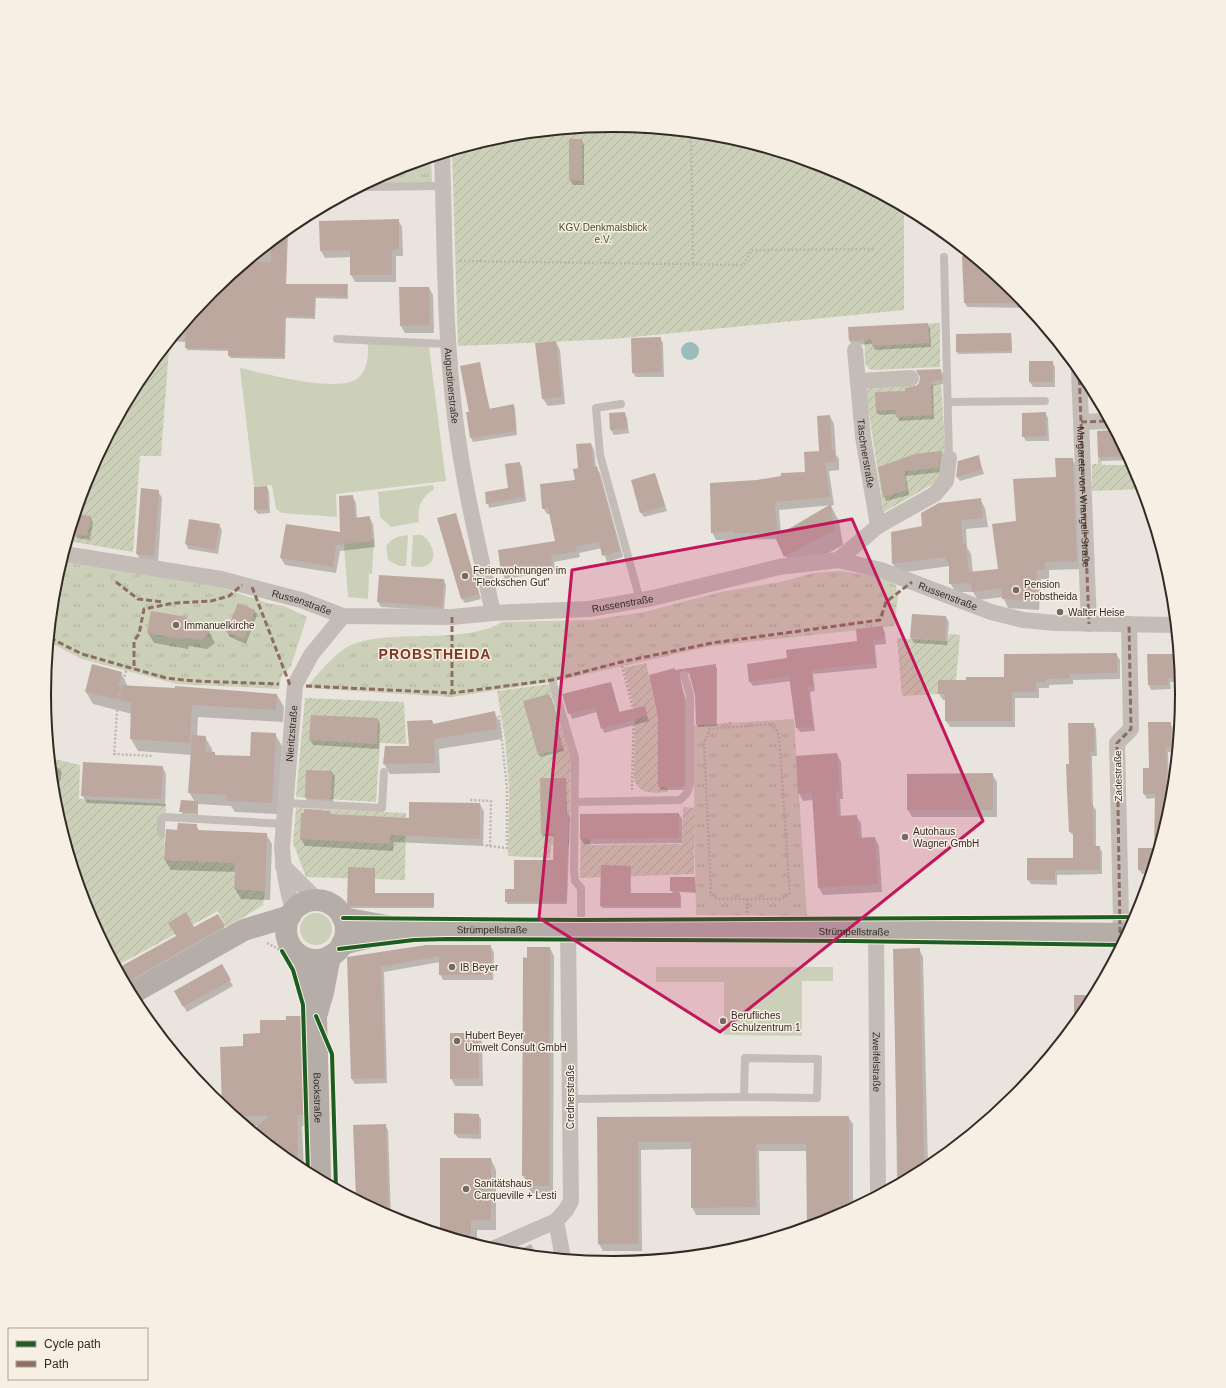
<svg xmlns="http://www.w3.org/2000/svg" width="1226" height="1388" font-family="Arial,sans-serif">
  <defs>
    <pattern id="park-tufts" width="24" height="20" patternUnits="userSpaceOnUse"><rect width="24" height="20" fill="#ccd0b8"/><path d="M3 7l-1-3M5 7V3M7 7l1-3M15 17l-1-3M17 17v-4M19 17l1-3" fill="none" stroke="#b0b39e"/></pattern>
    <pattern id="garden-furrows" width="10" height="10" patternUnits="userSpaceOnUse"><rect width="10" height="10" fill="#ccd0b8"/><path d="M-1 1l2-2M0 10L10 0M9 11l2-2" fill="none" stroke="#b0b39e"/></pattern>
  </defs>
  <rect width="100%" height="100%" fill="#eae4de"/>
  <!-- grass -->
  <g fill="#ccd0b8">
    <path d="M368 341 429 347 446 481 336 494 337 517 282 513 276 509 272 485 254 487 240 368C263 373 339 394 358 378 369 369 368 354 368 341Z"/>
    <path d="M433 485 434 489C421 498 417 507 419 522L391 527 380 517 378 492Z"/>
    <polygon points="342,519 374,540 372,574 369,574 368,599 348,597"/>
    <path d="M408 535 406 566H399L388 560 386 546C392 538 398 536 408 535Z"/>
    <path d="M413 535H422C432 541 440 561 425 566 421 568 416 567 411 566Z"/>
    <circle cx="316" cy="929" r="16"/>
    <polygon points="656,967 833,967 833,981 802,981 802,1036 724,1035 724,982 656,982"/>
  </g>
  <!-- park -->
  <g fill="url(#park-tufts)">
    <polygon points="431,157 432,183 367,183 395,168"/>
    <polygon points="61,562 212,584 267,603 284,606 307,617 291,666 281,677 279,689 177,684 82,659 49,642 55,583"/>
    <path d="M841 571 879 577 896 585 898 598 894 626 712 646 556 681 452 697 306 688C318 674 331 657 347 647 357 641 371 639 382 638 416 634 474 640 502 622L592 620 644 612 721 592 780 582 814 573Z"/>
    <polygon points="794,719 807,916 696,915 693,725"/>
  </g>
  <!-- garden -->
  <g fill="url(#garden-furrows)">
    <polygon points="613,125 724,136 831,168 904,207 904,310 613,339 458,346 452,151 502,136"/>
    <polygon points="940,323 940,367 874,370 869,369 865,363 864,327"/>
    <polygon points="166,347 169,348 161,456 140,456 133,552 68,541 87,476 140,378"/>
    <polygon points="941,384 946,457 938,481 884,512 865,387"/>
    <polygon points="1098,456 1101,457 1102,465 1133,465 1143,489 1092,491 1092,464 1098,464"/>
    <polygon points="949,634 960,635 956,680 938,694 902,696 897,638 947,641"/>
    <path d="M646 663 658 718V786L667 787 668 792C653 793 639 795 634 779L635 712 624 668Z"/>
    <polygon points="550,684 571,759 569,845 551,845 550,858 508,856 509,787 505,739 497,691"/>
    <polygon points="305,698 404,702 406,744 380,743 376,802 296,797"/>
    <polygon points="50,758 80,765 79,799 166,804 164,860 219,862 235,854 234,889 265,891 263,905 226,928 218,911 116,966 87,912 55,805"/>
    <polygon points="683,807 695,808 694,874 580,878 581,821 589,821 590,845 682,844"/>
    <polygon points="296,808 406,813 405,880 306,877 293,843"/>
  </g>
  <!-- water -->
  <circle fill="#9abcbb" cx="690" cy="351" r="9"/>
  <!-- shadow -->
  <g fill="#0003">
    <polygon points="570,140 582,140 584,145 584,185 573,185 570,180"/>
    <polygon points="398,220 402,227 403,256 396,256 396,282 355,282 351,275 351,257 325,258 321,251"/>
    <polygon points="281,234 286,234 288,236 286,285 347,285 348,299 316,298 315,319 286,318 285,359 230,358 229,351 187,350 186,342 170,341 211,291"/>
    <polygon points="969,254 1016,292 1029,308 967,307 965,303 963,257 969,257"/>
    <polygon points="429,288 433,295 434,333 405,333 401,326"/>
    <polygon points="927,324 930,328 931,347 875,350 873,344 852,345 850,341"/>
    <polygon points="1011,334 1012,353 958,354 957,352 957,335"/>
    <polygon points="660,338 663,343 664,377 636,377 633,373"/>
    <polygon points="556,342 560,350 565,404 548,406 543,399 537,344"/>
    <polygon points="1030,362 1052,362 1055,367 1055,387 1033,387 1030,382"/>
    <polygon points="479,363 490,409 513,405 515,409 517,435 473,442 471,438 470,413"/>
    <polygon points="940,370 943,374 943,384 933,385 934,419 899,421 897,414 879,415 876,411 876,393 906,392 916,387"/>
    <polygon points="1098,399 1107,417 1101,416 1098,412"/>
    <polygon points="624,413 627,418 629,433 614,435 611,430"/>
    <polygon points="1045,413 1048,418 1049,441 1026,441 1023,436"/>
    <polygon points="830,416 834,424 836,455 839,459 839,470 829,471 834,505 779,510 781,535 831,506 839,521 843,545 794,572 777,539 716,540 712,532 757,481 806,473 820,452"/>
    <polygon points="1114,430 1130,460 1102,461 1099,456"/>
    <polygon points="591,444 594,450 596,468 600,473 623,557 607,562 602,548 579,553 580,557 554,562 555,571 505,579 502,573 499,551 556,542 551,514 547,514 543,508 576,481 579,469"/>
    <polygon points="941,452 944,457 941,472 906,476 909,495 886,501 884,496 879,467"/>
    <polygon points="978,456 984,474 960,481 957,477"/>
    <polygon points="1072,459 1077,468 1081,569 1049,570 1049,579 1041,579 1039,610 1008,608 1003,597 978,600 973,592 956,592 950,583 950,566 898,573 893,564 924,527 980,499 985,508 988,527 966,529 967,547 971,554 973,573 999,570 1017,522"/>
    <polygon points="519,463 522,467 526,501 489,508 486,493 509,489"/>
    <polygon points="655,474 667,511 644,517 641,512"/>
    <polygon points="267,487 269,491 270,513 258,514 255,510"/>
    <polygon points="142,489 158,491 162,498 158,563 142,562 137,554"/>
    <polygon points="352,496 356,503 357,518 369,517 373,524 375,547 340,551 336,573 285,565 281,558 286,525 341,534"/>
    <polygon points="455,514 481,599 465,603 462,599"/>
    <polygon points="90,517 93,522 90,540 77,538 75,533"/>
    <polygon points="190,520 219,525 222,530 218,554 188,549 186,544"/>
    <polygon points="444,580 446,585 444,611 381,607 378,602"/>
    <polygon points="255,611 257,615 246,644 230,637 227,632"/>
    <polygon points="946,617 949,622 947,645 914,643 911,638"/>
    <polygon points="186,618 188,621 209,632 215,643 207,649 189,646 188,649 154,643 148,633"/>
    <polygon points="882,627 885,632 886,644 875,645 877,668 813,674 815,691 810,692 815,731 800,732 797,728 791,681 753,686 750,682 788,659 858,642"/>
    <polygon points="1116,654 1120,660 1120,679 1073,680 1073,684 1049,685 1049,688 1039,688 1039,698 1015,698 1015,727 950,727 946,721 946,700 943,700 939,694 967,681 1005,678"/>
    <polygon points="1178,654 1181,682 1170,682 1171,689 1151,690 1149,685 1148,655"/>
    <polygon points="715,665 717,669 717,726 699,727 696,724 696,693 690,674 688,673 682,675 680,681 686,700 686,787 685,790 661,790 659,786 675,671"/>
    <polygon points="121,673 128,687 277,695 284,707 283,722 198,717 197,737 205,737 212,749 212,753 216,756 251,757 275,734 282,746 278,814 235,812 231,806 198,804 198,815 182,814 182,801 195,802 189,792 192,755 138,751 131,739 132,714 93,704 86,692"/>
    <polygon points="611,683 620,713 644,707 649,721 604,733 597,712 572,719 563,695"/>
    <polygon points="551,698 558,719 555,720 564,751 540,757 524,702"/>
    <polygon points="494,712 500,722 502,739 439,749 440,773 390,774 384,764 410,747 432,721 434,725"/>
    <polygon points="312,716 377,719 380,724 379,749 313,745 310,740"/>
    <polygon points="1170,723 1173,728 1174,752 1168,752 1170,807 1150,874 1142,874 1139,870 1155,849 1156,798 1147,799 1144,794 1150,769"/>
    <polygon points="1093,724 1096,729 1097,756 1092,756 1093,806 1096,810 1096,847 1099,847 1102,852 1102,874 1057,875 1057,885 1031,884 1028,880 1074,859 1074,836 1070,832 1070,765"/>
    <polygon points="837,754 841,762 843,799 840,799 841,817 856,816 861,823 862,839 875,838 879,846 882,892 823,895 819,888 813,800 803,801 799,793"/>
    <polygon points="51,766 59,768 62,773 55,801"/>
    <polygon points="162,766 166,774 165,806 87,803 82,795"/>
    <polygon points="307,771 332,772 335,777 333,804 308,803 306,798"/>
    <polygon points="992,774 997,782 997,817 912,817 908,810"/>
    <polygon points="566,779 567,815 570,817 567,904 507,904 506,890 515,890 554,861 555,836 543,836 542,834"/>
    <polygon points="480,804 484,812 483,846 394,842 393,851 305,846 301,839 304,814 330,812 332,816 410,819"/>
    <polygon points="679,814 682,819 682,843 584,844 581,839"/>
    <polygon points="196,825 200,832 266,834 272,844 270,900 241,899 235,889 236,872 171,870 165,860 167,831 178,831"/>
    <polygon points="630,867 631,894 673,894 671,890 695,878 696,893 679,892 681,896 681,908 602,908 601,906"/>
    <polygon points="375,869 375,893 433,894 434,908 349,908 348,906"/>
    <polygon points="217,915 227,932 128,988 118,969"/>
    <polygon points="490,946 494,952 493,980 443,980 440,974 440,962 384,972 387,1083 355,1084 352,1079 348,958"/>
    <polygon points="550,948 554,956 553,1193 531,1193 523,1175 528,959"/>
    <polygon points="919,949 923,957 928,1168 897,1184 894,950"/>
    <polygon points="221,966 233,986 187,1012 175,991"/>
    <polygon points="1075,996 1094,996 1080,1018 1075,1013"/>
    <polygon points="146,1008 158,1030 156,1030 141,1011"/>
    <polygon points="301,1017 307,1028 309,1125 302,1126 304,1171 253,1131 259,1126 247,1126 223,1107 244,1047 261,1034 287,1021"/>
    <polygon points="478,1034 482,1042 483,1086 455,1086 451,1078"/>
    <polygon points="478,1115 481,1119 481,1139 458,1138 455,1134"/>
    <polygon points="848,1117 853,1124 853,1208 831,1220 808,1151 759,1151 760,1215 696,1215 692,1207 692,1149 641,1150 642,1251 603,1251 599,1244 598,1118"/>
    <polygon points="385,1125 388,1130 391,1217 357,1199"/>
    <polygon points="441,1159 491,1159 496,1170 496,1230 477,1230 477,1244 441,1234"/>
    <polygon points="531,1244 537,1256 512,1253"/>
  </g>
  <!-- building -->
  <g fill="#bda8a0">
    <polygon points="569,139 582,139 582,181 569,180"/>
    <polygon points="399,219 399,249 392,250 392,275 350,275 350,250 320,251 319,221"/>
    <polygon points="287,229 286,284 348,284 347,297 315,296 314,317 285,316 284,357 228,356 228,349 185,348 186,322 211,292 247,262 271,262 271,242"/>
    <polygon points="962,256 972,256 1015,292 1024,303 964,303"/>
    <polygon points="399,287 429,287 430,325 400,326"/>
    <polygon points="928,323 929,343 872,346 872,340 849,341 848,327"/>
    <polygon points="1011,333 1012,351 956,352 956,334"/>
    <polygon points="661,337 662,372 632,373 631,338"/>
    <polygon points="556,341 562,397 542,399 535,343"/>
    <rect x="1029" y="361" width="24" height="21"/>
    <polygon points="480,362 489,409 514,404 516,431 470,438 466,412 469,412 460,366"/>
    <polygon points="941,369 942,380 931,381 932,415 896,417 896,410 876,411 875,392 905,391 905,388 916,386 919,383 920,377 916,370"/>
    <polygon points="625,412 627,429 610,430 609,413"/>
    <polygon points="1046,412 1046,436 1022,437 1022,413"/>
    <polygon points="830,415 832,450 835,450 836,462 825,463 830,497 775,502 777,530 761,533 734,533 734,531 711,533 710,483 757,480 781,476 781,473 805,472 804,452 819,451 817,416"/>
    <polygon points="1114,430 1128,456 1098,457 1097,431"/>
    <polygon points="591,443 594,467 597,466 620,551 602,556 599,541 576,547 577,551 551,556 552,565 501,573 498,550 555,541 548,508 542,509 540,484 575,480 573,469 578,468 576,444"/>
    <polygon points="942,451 938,468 904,471 907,490 883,497 878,467 915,454"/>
    <polygon points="979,455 982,470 956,477 958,461"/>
    <polygon points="1055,458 1073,458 1077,561 1045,562 1045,570 1037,570 1035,601 1002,599 1001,588 972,592 969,572 998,569 992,524 1016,521 1013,479 1056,477"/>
    <polygon points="520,462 524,497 486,504 485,492 508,488 505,464"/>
    <polygon points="655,473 665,506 640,513 631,480"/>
    <polygon points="267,486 268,509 254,510 254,487"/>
    <polygon points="141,488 159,490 154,556 136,554"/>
    <polygon points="353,495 355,518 370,516 372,541 336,545 333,567 280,558 286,524 340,532 339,496"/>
    <polygon points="981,498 983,518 961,520 963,544 966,544 970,583 949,584 949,562 947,562 946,557 892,564 891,532 922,526 921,513 939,503"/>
    <polygon points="831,504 835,530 784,557 775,537"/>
    <polygon points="456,513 479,594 461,599 437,518"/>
    <polygon points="77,514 91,516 87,536 73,534"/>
    <polygon points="189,519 220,524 215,550 185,544"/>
    <polygon points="379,575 444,579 442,607 377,602"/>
    <polygon points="238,603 255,610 244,639 226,632"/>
    <polygon points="151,611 187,617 186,620 204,623 210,632 201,640 183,637 183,639 147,633"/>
    <polygon points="912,614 946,616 945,641 910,638"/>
    <polygon points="883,626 884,639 873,640 875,663 811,670 813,686 808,687 813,727 796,728 789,676 749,682 747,664 787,658 786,650 857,641 856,629"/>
    <polygon points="1117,653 1117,673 1070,674 1070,678 1046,679 1046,682 1036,682 1036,692 1012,692 1012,721 945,721 945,694 938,694 938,680 966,680 966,677 1004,677 1004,654"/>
    <polygon points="1147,654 1178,654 1180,678 1168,678 1169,685 1148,685"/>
    <polygon points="92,664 122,672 118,685 175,688 175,686 277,694 276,710 192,705 190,743 130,739 131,703 85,692"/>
    <polygon points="716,664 716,723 696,724 695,695 689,673 685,670 679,673 684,696 684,783 683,787 658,787 658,718 649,675 675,668 675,670"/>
    <polygon points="611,682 619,712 645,706 647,716 601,729 595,707 568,714 562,694"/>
    <polygon points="549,694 557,717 555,718 563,748 538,755 523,701"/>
    <polygon points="495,711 497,729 434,739 435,763 383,764 385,746 409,746 407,721 432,720 433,724"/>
    <polygon points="311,715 378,718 377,744 309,740"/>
    <polygon points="1148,722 1171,722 1171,747 1166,747 1167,806 1171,806 1151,870 1138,870 1138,848 1154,848 1155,794 1143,794 1143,768 1149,768"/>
    <polygon points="1068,723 1094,723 1094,752 1090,752 1091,804 1093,804 1094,846 1100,846 1100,870 1055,870 1055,880 1027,880 1027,858 1073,858 1073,832 1069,832 1067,791 1066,764 1069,764"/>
    <polygon points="251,732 276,733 272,803 227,801 227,795 188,793 192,735 206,736 205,751 215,752 215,755 250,756"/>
    <polygon points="837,753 840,791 836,791 838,816 857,815 858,838 875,837 878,884 818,888 812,793 798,794 796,756"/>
    <polygon points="83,762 163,766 161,799 81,796"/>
    <polygon points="306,770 332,771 331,800 305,798"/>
    <polygon points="993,773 993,810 907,810 907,774"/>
    <polygon points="540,778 566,778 566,814 569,814 566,902 505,902 505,889 514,889 514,860 553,860 554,834 541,834"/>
    <polygon points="181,800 198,801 197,813 179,812"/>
    <polygon points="409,802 480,803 480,839 390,835 390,844 300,839 301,813 304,813 304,809 330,811 330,814 409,818"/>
    <polygon points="679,813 679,838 580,839 580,814"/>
    <polygon points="178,823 197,824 197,830 267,833 265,891 234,889 235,863 164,860 166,829 177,830"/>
    <polygon points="601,865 631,866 630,893 680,893 680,906 600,906"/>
    <polygon points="348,867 375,868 375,893 434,893 434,906 347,906"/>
    <rect x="670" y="877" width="25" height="14"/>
    <polygon points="186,912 194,927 218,914 225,926 125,983 118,968 176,936 168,923"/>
    <polygon points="426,945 491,945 491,975 439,975 439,956 381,967 385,1078 351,1079 347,957"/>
    <polygon points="527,947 550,947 549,1186 526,1186 526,1176 522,1176 523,957 527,958"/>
    <polygon points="920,948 924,1170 898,1184 893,949"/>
    <polygon points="222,964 231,980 183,1007 174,991"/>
    <polygon points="1074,995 1094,995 1083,1013 1074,1013"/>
    <polygon points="286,1016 302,1016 304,1115 297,1115 298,1168 252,1131 269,1116 235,1116 222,1106 220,1047 243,1046 243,1034 260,1033 260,1020 286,1020"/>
    <polygon points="450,1033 478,1033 479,1078 450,1079"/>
    <polygon points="454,1113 479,1114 479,1134 454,1134"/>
    <polygon points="835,1116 849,1116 849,1210 831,1220 807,1227 806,1144 756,1144 756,1207 691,1208 691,1142 638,1142 638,1244 598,1244 597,1117"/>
    <polygon points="386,1124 389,1216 356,1199 353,1125"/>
    <polygon points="440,1158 491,1158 491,1220 471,1220 471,1235 440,1233"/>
  </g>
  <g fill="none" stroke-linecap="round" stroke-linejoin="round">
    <!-- path -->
    <g stroke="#bcb5b0" stroke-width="2.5" stroke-dasharray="2 2" stroke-linecap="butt">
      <polyline points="545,132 636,132 643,128"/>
      <polyline points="691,133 693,264"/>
      <polyline points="460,261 743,265 752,250 874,249"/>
      <polyline points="111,578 116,582"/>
      <polyline points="621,662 634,712 632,790"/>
      <polyline points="127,667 118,699 114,754 153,756"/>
      <polyline points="133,669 134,666"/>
      <polyline points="730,722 730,727"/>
      <polygon points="770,724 777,731 779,737 790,893 782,899 717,899 711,893 704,743 710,729"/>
      <polyline points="454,841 490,846 491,801 470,800"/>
      <polyline points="490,846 507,848 507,788 499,714"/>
      <polyline points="747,899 747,913"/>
      <polyline points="267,943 282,951 285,956"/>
    </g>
    <!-- lane -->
    <g stroke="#c4bdb7" stroke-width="8">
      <polyline points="361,187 443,186"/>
      <polyline points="944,257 949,458"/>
      <polyline points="337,339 448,344"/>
      <polyline points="948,402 1045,401"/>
      <polyline points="621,404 596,408 600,455 640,600"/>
      <polyline points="552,680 575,758 574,870 575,881 581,888 581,928"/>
      <polyline points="575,802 680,800 687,793 690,784 690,695 684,675"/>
      <polyline points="286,803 382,808 384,772"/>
      <polyline points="161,833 161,819 164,817 284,824"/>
      <polygon points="745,1058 818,1059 817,1098 744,1097"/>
      <polyline points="570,1099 744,1097"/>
    </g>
    <!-- street -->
    <g stroke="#c4bdb7" stroke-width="16">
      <path id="s1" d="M442 154C445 241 444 330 455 417 463 483 479 548 493 613"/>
      <path id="s2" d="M855 350 863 437 878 526"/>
      <polyline points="1079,370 1089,624"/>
      <polyline points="859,381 911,378"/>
      <polyline points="1081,422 1109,421"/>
      <path id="s3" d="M64 554 221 579 301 600 343 616 452 617 493 613 589 609 653 598 779 567 838 560 881 570 991 612 1023 620 1056 623 1175 625"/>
      <polyline points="838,560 878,526 935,494 946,481 949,458"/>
      <polyline points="283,866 318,901"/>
      <path id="s4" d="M293 910C287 889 283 869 282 847L295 685 311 655 343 616"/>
      <path id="s5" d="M876 931 878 1194"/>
      <polyline points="1120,946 1121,917 1117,743 1131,729 1129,624"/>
      <polyline points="492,1249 556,1221"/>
      <polyline points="563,1258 556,1221 566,1210 571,1201 568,929"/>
    </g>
    <!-- secondary -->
    <g stroke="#b4ada8" stroke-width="22">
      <circle cx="316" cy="930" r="30"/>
      <path id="s6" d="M343 918 403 929 747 930 1127 934"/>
      <polyline points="342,944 394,931"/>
      <path id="s7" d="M304 958C308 977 310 997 316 1016L320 1179"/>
      <polyline points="131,994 244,930 290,916"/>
      <polyline points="317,1013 323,992 330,956"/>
    </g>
    <!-- quiet -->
    <g stroke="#8d6e63" stroke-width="3" stroke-dasharray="6 3" stroke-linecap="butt">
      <path id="s8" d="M1079 370 1089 624"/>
      <polyline points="1081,422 1109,421"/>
      <polyline points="116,582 138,599 164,602"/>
      <polyline points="252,587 290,685"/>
      <polyline points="452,617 452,693"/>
      <polyline points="50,638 82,654 166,678 194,681 279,684"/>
      <polyline points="134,666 134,641 139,634 144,609 174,603 211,601 229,596 242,585"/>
      <polyline points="306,686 452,693 552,680 621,662 712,643 880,620 886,602 912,582"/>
      <polyline points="1120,933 1117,743 1131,729 1129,624"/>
    </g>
    <defs>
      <g id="cycleway">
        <polyline points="343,918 581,920 1136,917"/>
        <polyline points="339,949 414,940 447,939 849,941 1121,945"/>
        <polyline points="282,951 293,970 303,1005 308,1173"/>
        <polyline points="316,1016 332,1054 336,1188"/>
      </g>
    </defs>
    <!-- cycleway casing -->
    <use href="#cycleway" stroke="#f8efe4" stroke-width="6"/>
    <!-- cycleway -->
    <use href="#cycleway" stroke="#1b5e20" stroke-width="4"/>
  </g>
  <!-- marked area -->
  <path fill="#c2185b" fill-opacity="0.2" stroke="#c2185b" stroke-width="3" stroke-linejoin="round" d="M852 519 983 821 720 1032 539 918 572 570Z"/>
  <!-- markers -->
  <g fill="#736b66" stroke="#f8efe4" stroke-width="1.5">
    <circle cx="465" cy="576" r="4"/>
    <circle cx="1016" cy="590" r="4"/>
    <circle cx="1060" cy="612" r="4"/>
    <circle cx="176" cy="625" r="4"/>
    <circle cx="905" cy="837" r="4"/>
    <circle cx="452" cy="967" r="4"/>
    <circle cx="723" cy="1021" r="4"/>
    <circle cx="457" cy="1041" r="4"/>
    <circle cx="466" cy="1189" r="4"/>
  </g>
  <g text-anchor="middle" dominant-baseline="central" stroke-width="3" stroke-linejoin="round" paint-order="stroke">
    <!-- park labels -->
    <g font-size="10" fill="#44512a" stroke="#f8efe4">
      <text x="603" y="227">KGV Denkmalsblick<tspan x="603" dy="12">e.V.</tspan></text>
    </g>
    <!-- street labels -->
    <g font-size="10" fill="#332a26" stroke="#f8efe4">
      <text stroke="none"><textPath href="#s1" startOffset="232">Augustinerstraße</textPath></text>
      <text stroke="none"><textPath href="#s2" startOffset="104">Täschnerstraße</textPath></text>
      <text stroke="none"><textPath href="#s8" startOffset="127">Margarete-von-Wrangell-Straße</textPath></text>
      <text stroke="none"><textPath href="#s3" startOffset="903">Russenstraße</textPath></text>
      <text stroke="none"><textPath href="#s3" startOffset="243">Russenstraße</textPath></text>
      <text stroke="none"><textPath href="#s3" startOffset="567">Russenstraße</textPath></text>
      <text stroke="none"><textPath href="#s4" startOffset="178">Nieritzstraße</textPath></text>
      <text transform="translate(1118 776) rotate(-91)">Zadestraße</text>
      <text stroke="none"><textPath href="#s6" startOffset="150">Strümpellstraße</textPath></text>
      <text stroke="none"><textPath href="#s6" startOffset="512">Strümpellstraße</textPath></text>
      <text stroke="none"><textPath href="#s5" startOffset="131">Zweifelstraße</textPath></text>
      <text transform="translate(570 1097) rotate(-90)">Crednerstraße</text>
      <text stroke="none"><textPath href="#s7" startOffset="141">Bockstraße</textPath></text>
    </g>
    <!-- poi labels -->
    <g font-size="10" fill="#332a26" stroke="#f8efe4" text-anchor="start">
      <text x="473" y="570">Ferienwohnungen im<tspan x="473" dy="12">"Fleckschen Gut"</tspan></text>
      <text x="1024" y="584">Pension<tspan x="1024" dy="12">Probstheida</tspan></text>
      <text x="1068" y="612">Walter Heise</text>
      <text x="184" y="625">Immanuelkirche</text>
      <text x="913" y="831">Autohaus<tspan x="913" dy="12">Wagner GmbH</tspan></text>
      <text x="460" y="967">IB Beyer</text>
      <text x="731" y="1015">Berufliches<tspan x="731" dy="12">Schulzentrum 1</tspan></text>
      <text x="465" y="1035">Hubert Beyer<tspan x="465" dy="12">Umwelt Consult GmbH</tspan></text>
      <text x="474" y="1183">Sanitätshaus<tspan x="474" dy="12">Carqueville + Lesti</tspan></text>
    </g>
    <!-- district labels -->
    <g font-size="14" font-weight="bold" letter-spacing="1" fill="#803621" stroke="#f8efe4">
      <text x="435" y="654">PROBSTHEIDA</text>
    </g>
  </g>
  <!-- crop -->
  <path d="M0 0H1226V1388H0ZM51 694a562 562 0 1 1 1124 0a562 562 0 1 1-1124 0Z" fill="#f8efe4" fill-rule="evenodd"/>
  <path fill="none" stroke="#332a26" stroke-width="2" d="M51 694a562 562 0 1 1 1124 0a562 562 0 1 1-1124 0Z"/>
  <!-- legend -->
  <rect x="8" y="1328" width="140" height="52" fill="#f8efe4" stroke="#a9a098"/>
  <rect x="16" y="1341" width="20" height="6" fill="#1b5e20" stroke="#a9a098"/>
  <text x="44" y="1348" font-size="12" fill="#332a26">Cycle path</text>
  <rect x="16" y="1361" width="20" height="6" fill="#8d6e63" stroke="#a9a098"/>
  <text x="44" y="1368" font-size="12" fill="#332a26">Path</text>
</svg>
